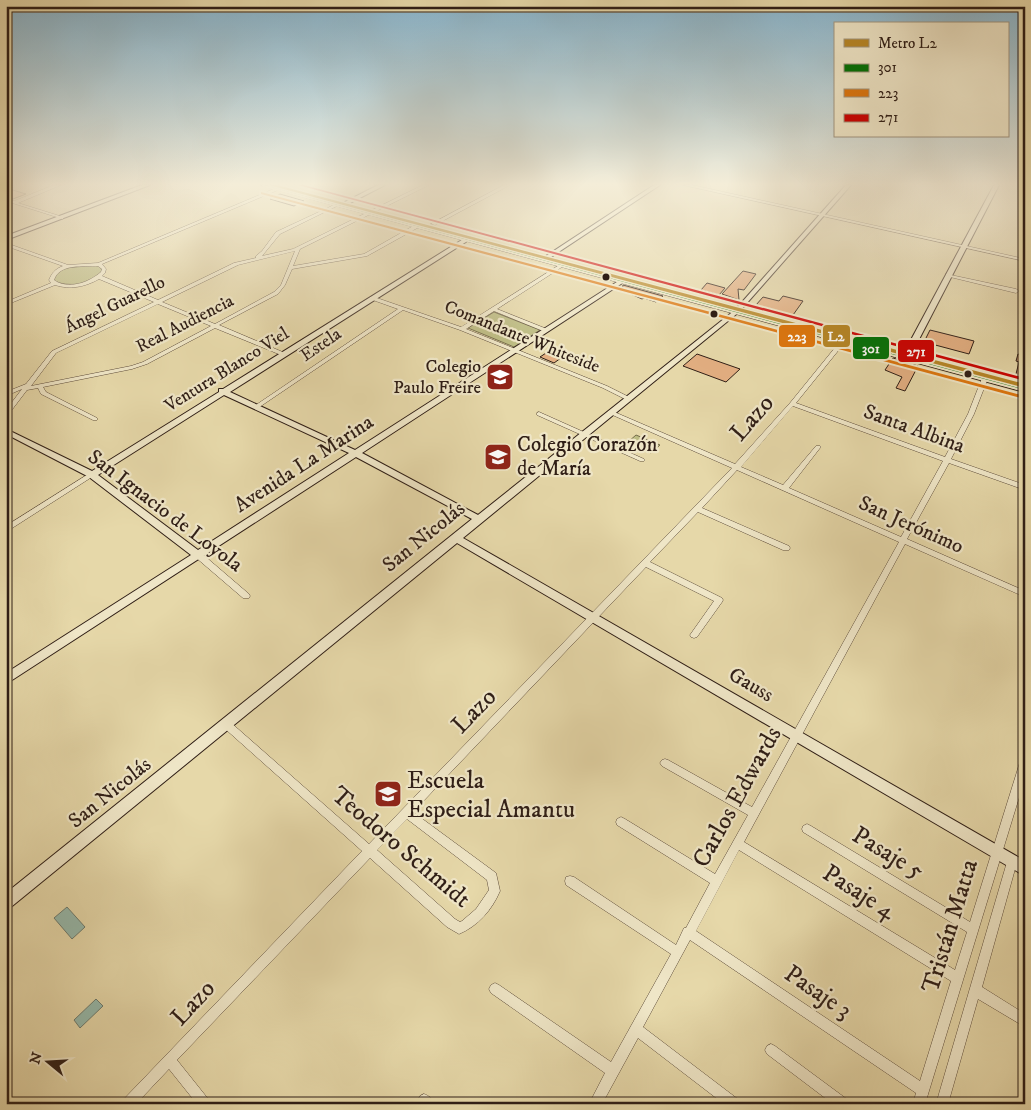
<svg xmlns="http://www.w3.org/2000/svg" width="1031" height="1110" viewBox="0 0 1031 1110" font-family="'IM FELL DW Pica',serif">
	<rect width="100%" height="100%" fill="#e6d8a9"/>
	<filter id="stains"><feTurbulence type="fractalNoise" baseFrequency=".004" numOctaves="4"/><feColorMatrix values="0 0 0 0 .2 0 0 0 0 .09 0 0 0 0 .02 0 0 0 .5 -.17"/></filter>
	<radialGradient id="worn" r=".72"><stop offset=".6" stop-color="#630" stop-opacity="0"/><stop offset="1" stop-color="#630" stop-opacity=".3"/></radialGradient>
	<!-- green -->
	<path fill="#bdbc83" stroke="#766d4c" d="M98,265L103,271C91,286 69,287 53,281V276L64,268Z
		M494,312L540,330L514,347L468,328Z
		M636,435L660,445L651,453L628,442Z"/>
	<!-- water -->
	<path fill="#96b9ab" stroke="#6d7b6f" d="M67,907L85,927L72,939L54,918Z
		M96,999L103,1006L80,1028L74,1020Z"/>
	<!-- building -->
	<path fill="#e3af82" stroke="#2f1e16" d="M6,188L26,194L13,199L6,197Z
		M280,194L304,201L294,206L270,199Z
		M743,271L756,274L744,290L738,289L739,300L722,294Z
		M707,283L725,288L719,295L701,290Z
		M623,285L663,296L656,302L644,298L642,299L622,290Z
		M783,296L803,301L793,315L756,305L763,297L779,301Z
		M930,330L974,341L969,354L924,342Z
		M552,349L565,355L554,363L540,357Z
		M1022,350H1025V377L1016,374L1019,362L1016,361L1018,354L1021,355Z
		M697,354L740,369L726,382L683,366Z
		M893,358L918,366L905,391L896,388L902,377L885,370Z"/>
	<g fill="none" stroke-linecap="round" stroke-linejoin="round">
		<defs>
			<path id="street" d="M54,185H61L18,203L63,217V219L6,201V199L14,201Z
				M423,185H429L300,249L293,266L364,254L415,225H419V227L367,256L292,269L285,285L278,294L219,325L285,353V355H281L215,328L147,364L132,369L43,387L46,392L97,418V420H93L41,394L38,388L27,390L8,415L6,416V410L22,389L6,396V392L26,384L52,351L154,302L99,279C85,287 70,290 55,285L6,305V302L51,283L49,280C52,273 55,269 63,266L6,246V243L68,265L98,263L276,188H278V190L102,264L106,269L105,273L102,276L158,300L234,263L256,258V256L262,251L276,232L336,204L339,205L280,234L262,256L293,249ZM295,251L281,285L274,292L215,324L162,302L238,265ZM98,266L102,269L101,272C88,283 68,290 54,280C60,263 83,267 98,266ZM158,304L211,326L143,362L131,366L31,386L56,353Z
				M504,185H510L435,225L431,224Z
				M683,185H692L1025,259V261Z
				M561,264L565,265L497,309L547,329V331H543L494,311L466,329L607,386L629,397V399H625L603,388L460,330L403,310L258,408H254L253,407L398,309L370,299V297H374L461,327Z
				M946,274L1016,289L1019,291L1016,293L946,276Z
				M844,338L847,340L846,341L796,403L945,457L968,414L982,378L985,376L987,377L988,378L974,414L951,459L1025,485V490L949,463L907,539L1025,591V597L905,544L744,842L955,970L967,932L803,832L802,829L803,826L807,824L811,826L970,922L1020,762L1022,759L1025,758V778L925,1104H913L916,1093L690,940L643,1027L739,1100L741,1104H724L638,1038L602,1104H589L605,1073L491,993L489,989L491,985L495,983L499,985L611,1062L671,954L566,885L565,881L566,877L570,876L574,877L676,945L684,928H686L710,883L617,825L616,822L617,819L621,817L625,819L715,874L748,815L662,766L660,763L662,760L665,759L668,760L752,807L899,542L737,470L702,508L789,546L790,548L789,550H783L698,512L650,562L722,598L723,600L722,602L697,637L694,638L691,637L690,635L714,601L646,567L413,812L496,873L500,891C492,910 478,926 459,934L447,927L370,858L177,1060L209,1100L211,1104H197L169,1069L136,1104H121L123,1100L362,851L223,727L221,724L223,721L226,720L229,721L369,844L732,468L608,413V411H612L735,464L790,403L842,339ZM793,406L943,461L901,537L789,488L820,448L821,447L820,446H816L783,485L741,467ZM407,819L487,880L489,890L476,909L462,921L460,922L455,919L377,850ZM739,850L951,981L920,1081L696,931Z
				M539,412L644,459L645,460L644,461H640L537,415V413Z
				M90,473H92L95,475L6,532V526Z
				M197,551L200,552L249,594L250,596L249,598H243L194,556L193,554L194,552Z
				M1012,857L1016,858L1017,862L982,987L1025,1014V1027L978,999L948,1104H936L1007,862L1008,858Z
				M771,1044L775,1046L848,1100L850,1104H833L767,1054L765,1050L767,1046Z
				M424,1094C429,1096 432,1098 434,1104H419L418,1100L420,1096Z"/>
			<path id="secondary" d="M142,185H150L6,240V236Z
				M378,185H385L350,203L345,202Z
				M654,185H660L545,261L540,260Z
				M846,185H851L739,312L463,538L1025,861V876L457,543L11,907L6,909V893L472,519L356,457L6,684V673L191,555L89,477L6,434V429L92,471L219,392V389H223L465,238H469V240L230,392L355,450L620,280H624V282L362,453L478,515L735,310ZM224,395L349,453L198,550L98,475Z
				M994,185H999L913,351L912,353H906L905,351Z"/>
			<path id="primary" d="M261,185H272L1025,386V392Z"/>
		</defs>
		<!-- street casing -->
		<use href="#street" stroke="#5d4c3b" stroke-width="1"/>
		<!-- secondary casing -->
		<use href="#secondary" stroke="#2f1e16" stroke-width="2"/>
		<!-- primary casing -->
		<use href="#primary" stroke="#2f1e16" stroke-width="2"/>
		<!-- street -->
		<use href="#street" fill="#efe6c7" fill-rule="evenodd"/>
		<!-- secondary -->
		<use href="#secondary" fill="#efe6c7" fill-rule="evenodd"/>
		<!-- primary -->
		<use href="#primary" fill="#e3bc74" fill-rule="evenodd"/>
		<defs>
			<path id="bus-1" d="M264,185H270L1025,387V390Z"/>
			<path id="bus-2" d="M261,192L1025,396V398H1021L261,194Z"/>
			<path id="bus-3" d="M298,185H304L1025,378V381Z"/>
		</defs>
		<!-- bus-1 casing -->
		<use href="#bus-1" stroke="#efe6c7" stroke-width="4"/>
		<!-- bus-2 casing -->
		<use href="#bus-2" stroke="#efe6c7" stroke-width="4"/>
		<!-- bus-3 casing -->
		<use href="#bus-3" stroke="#efe6c7" stroke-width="4"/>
		<!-- bus-1 -->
		<use href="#bus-1" fill="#007106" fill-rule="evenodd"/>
		<!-- bus-2 -->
		<use href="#bus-2" fill="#dd760e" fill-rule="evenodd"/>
		<!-- bus-3 -->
		<use href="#bus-3" fill="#c00" fill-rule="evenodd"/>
		<defs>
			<path id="metro-1" d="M269,185H277L1025,384V388Z"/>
		</defs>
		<!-- metro-1 casing -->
		<use href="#metro-1" stroke="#efe6c7" stroke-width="3"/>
		<!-- metro-1 -->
		<use href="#metro-1" fill="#b68626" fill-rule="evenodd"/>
	</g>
	<!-- sky -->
	<linearGradient id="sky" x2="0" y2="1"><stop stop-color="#87b6d0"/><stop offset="0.54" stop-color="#f4edd8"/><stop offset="1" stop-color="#f4edd8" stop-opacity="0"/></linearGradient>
	<rect width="1031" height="341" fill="url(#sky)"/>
	<!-- icons -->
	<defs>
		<symbol id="school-square" viewBox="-11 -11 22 22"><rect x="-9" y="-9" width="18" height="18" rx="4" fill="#8f2418" stroke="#efe6c7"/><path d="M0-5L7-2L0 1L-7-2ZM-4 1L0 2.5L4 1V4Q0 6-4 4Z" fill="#fff"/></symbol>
	</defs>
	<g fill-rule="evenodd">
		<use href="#school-square" x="484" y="361" width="32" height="32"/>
		<use href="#school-square" x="482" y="441" width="32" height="32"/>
		<use href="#school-square" x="372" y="778" width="32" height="32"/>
	</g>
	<!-- markers -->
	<g fill="#2f1e16" stroke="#efe6c7" stroke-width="2">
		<circle cx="606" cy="277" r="4.5"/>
		<circle cx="714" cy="314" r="4.5"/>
		<circle cx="968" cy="374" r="4.5"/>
	</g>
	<g text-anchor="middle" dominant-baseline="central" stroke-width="4.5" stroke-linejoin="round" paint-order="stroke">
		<!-- far-street labels -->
		<g font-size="18" fill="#2f1e16" stroke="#efe6c7">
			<text transform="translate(115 305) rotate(-26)">Ángel Guarello</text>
			<text transform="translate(185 324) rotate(-27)">Real Audiencia</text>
			<text transform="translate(522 337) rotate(22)">Comandante Whiteside</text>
			<text transform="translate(321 345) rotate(-34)">Estela</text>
			<text transform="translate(227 370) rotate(-32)">Ventura Blanco Viel</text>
		</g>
		<!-- far-poi labels -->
		<g font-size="18" fill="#2f1e16" stroke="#efe6c7" text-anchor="end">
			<text x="481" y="367">Colegio<tspan x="481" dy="21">Paulo Freire</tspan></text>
		</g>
		<!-- street labels -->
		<g font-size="21" fill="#2f1e16" stroke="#efe6c7">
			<text transform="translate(914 429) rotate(20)">Santa Albina</text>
			<text transform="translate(304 464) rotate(-33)">Avenida La Marina</text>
			<text transform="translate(165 511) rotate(37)">San Ignacio de Loyola</text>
			<text transform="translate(911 525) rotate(24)">San Jerónimo</text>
			<text transform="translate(424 537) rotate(-39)">San Nicolás</text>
			<text transform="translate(751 685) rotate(30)">Gauss</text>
			<text transform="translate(110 793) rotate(-39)">San Nicolás</text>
		</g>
		<!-- poi labels -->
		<g font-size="21" fill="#2f1e16" stroke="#efe6c7" text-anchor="start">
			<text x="517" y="445">Colegio Corazón<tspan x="517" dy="24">de María</tspan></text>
		</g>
		<!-- near-street labels -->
		<g font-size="25" fill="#2f1e16" stroke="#efe6c7">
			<text transform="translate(752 418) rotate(-49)">Lazo</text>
			<text transform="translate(474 711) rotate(-46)">Lazo</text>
			<text transform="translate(737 797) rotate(-61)">Carlos Edwards</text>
			<text transform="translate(401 847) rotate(40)">Teodoro Schmidt</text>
			<text transform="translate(888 853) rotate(31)">Pasaje 5</text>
			<text transform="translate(859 892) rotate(32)">Pasaje 4</text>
			<text transform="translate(950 926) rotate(-73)">Tristán Matta</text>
			<text transform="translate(818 992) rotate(34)">Pasaje 3</text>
			<text transform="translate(193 1003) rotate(-47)">Lazo</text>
		</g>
		<!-- near-poi labels -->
		<g font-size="25" fill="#2f1e16" stroke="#efe6c7" text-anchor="start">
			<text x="407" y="780">Escuela<tspan x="407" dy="29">Especial Amantu</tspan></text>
		</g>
	</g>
	<g stroke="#efe6c7" stroke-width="2">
		<rect x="822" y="324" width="29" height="24" rx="5" fill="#b68626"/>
		<rect x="778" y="324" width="38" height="24" rx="5" fill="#dd760e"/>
		<rect x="852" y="336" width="38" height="24" rx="5" fill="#007106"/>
		<rect x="897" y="339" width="38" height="24" rx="5" fill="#c00"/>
	</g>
	<g font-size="14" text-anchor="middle" font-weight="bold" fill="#fff">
		<text x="836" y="341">L2</text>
		<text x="797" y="341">223</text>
		<text x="871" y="353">301</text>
		<text x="916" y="356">271</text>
	</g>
	<!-- margin -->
	<rect width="1031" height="1110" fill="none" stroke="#e6d8a9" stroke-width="25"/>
	<rect x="8" y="8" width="1016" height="1095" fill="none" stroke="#2f1e16" stroke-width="2.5"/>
	<rect x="12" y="12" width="1006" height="1085" fill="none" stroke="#2f1e16"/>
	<!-- legend -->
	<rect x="834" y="22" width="175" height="115" fill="#efe6c7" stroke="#a29680"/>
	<rect x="844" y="39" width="25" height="8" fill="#b68626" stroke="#a29680"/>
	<text x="878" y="48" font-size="15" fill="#2f1e16">Metro L2</text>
	<rect x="844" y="64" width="25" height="8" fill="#007106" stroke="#a29680"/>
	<text x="878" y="72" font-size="15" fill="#2f1e16">301</text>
	<rect x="844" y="89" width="25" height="8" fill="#dd760e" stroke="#a29680"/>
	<text x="878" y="98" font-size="15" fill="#2f1e16">223</text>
	<rect x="844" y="114" width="25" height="8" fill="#cc0000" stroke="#a29680"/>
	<text x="878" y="122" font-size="15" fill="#2f1e16">271</text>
	<!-- north arrow -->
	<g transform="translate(48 1062) rotate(288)" stroke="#efe6c7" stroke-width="4" paint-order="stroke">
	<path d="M0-4L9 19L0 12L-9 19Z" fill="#2f1e16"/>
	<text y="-8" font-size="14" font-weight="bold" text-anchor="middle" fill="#2f1e16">N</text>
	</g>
	<rect width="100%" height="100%" filter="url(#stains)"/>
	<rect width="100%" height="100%" fill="url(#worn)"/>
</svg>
